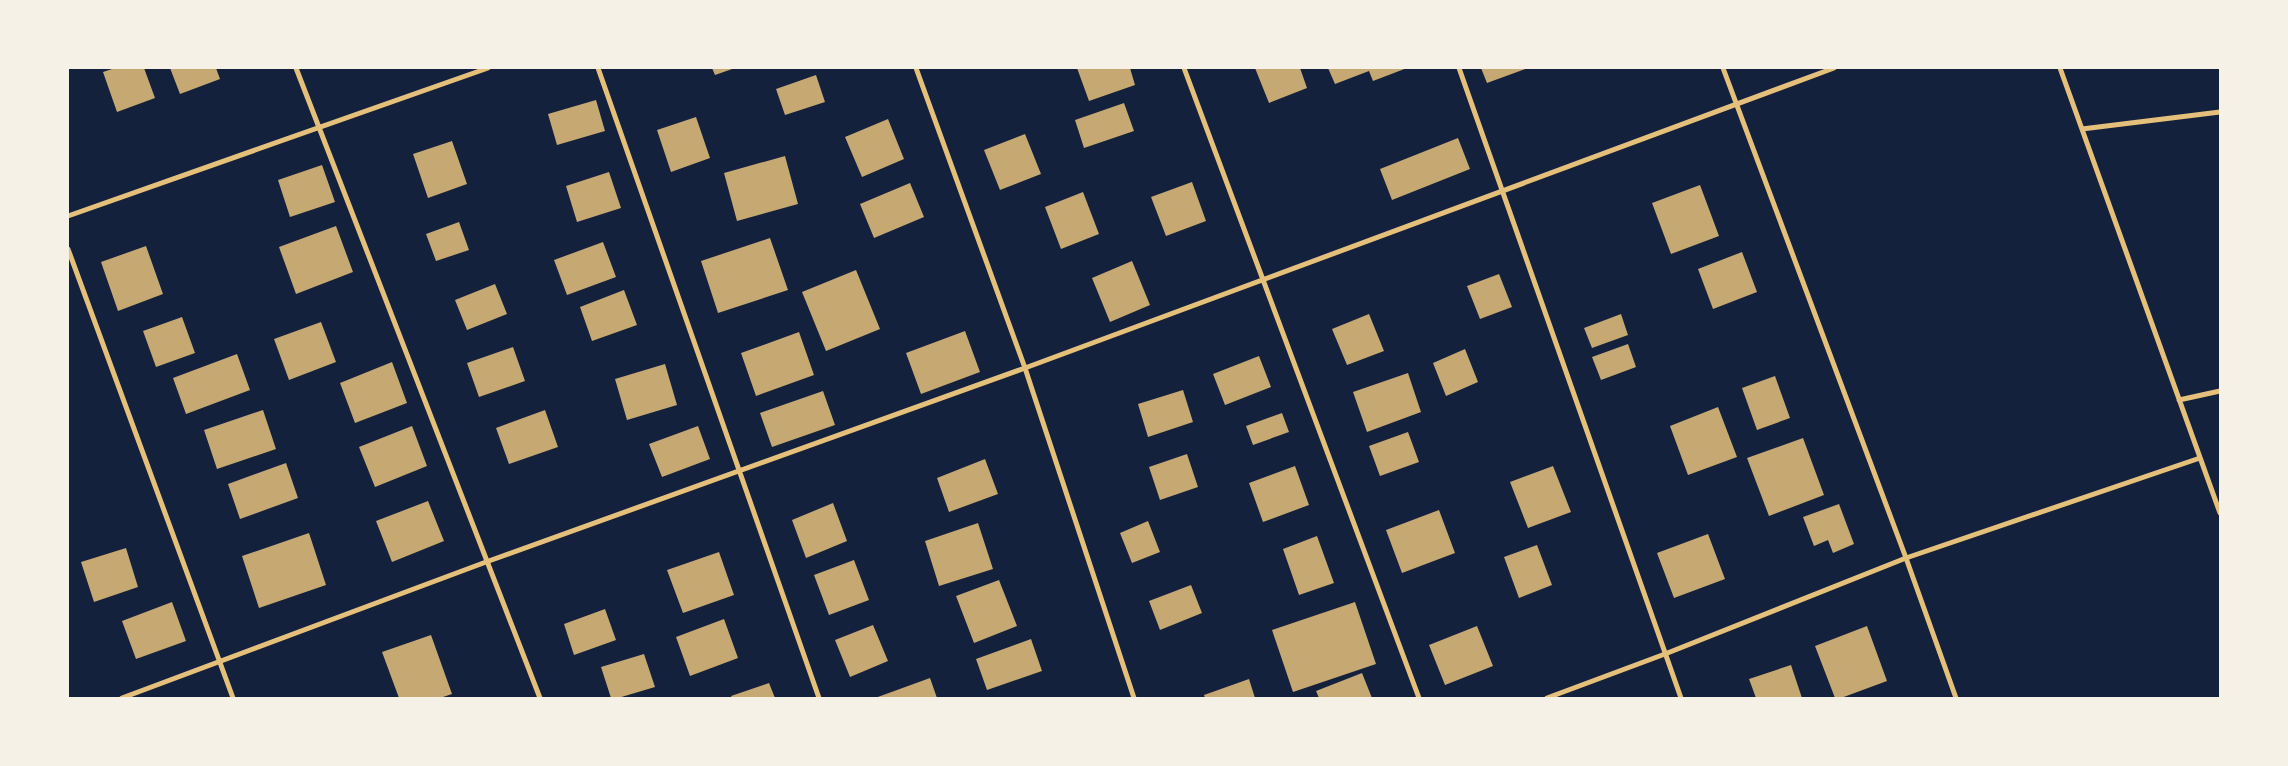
<svg xmlns="http://www.w3.org/2000/svg" width="2288" height="766" viewBox="0 0 2288 766" font-family="'PT Sans',sans-serif">
	<rect width="100%" height="100%" fill="#14213d"/>
	<!-- building -->
	<path fill="#c6a872" d="M115,68H144L155,98L117,112L103,72Z
		M170,68H216L220,79L180,94Z
		M712,68H735L715,75Z
		M1077,68H1130L1135,85L1089,101Z
		M1255,68H1300L1307,88L1269,103Z
		M1328,68H1407L1373,81L1369,71L1335,84Z
		M1481,68H1528L1487,83Z
		M816,75L825,102L785,115L776,89Z
		M596,100L605,131L557,145L548,114Z
		M1124,103L1134,131L1084,148L1075,120Z
		M696,117L710,158L671,172L657,130Z
		M888,119L904,159L862,177L845,137Z
		M1025,134L1041,174L1000,190L984,150Z
		M1458,138L1470,169L1392,200L1380,169Z
		M452,141L467,184L428,198L413,154Z
		M785,156L798,204L737,221L724,173Z
		M322,165L335,202L290,217L278,180Z
		M609,172L621,208L577,222L566,186Z
		M1192,182L1206,221L1166,236L1151,197Z
		M910,183L924,217L874,238L860,204Z
		M1700,185L1719,236L1671,254L1652,203Z
		M1083,192L1099,234L1061,249L1045,207Z
		M459,222L469,250L436,261L426,234Z
		M336,226L353,272L296,294L279,247Z
		M770,238L788,290L718,313L701,261Z
		M603,242L616,277L567,295L554,260Z
		M146,246L163,294L118,311L101,262Z
		M1742,252L1757,292L1713,309L1698,269Z
		M1132,261L1150,305L1110,322L1092,278Z
		M856,270L880,329L826,351L802,292Z
		M1499,274L1512,307L1480,319L1467,286Z
		M495,284L507,314L467,330L455,300Z
		M624,290L637,325L592,341L580,307Z
		M1369,314L1384,351L1347,365L1332,329Z
		M1621,314L1628,335L1592,348L1584,328Z
		M182,317L195,353L156,367L143,331Z
		M321,322L336,362L289,380L274,339Z
		M965,331L980,372L921,394L906,353Z
		M799,332L814,375L756,396L741,353Z
		M1628,344L1636,367L1601,380L1592,357Z
		M513,347L525,381L479,397L467,363Z
		M1465,349L1478,382L1446,396L1433,363Z
		M237,354L250,390L186,414L173,378Z
		M1259,356L1271,387L1225,405L1213,374Z
		M392,362L407,403L355,423L340,383Z
		M665,364L677,405L627,420L615,379Z
		M1408,373L1421,412L1367,432L1353,392Z
		M1775,376L1790,418L1757,430L1742,388Z
		M1183,390L1193,422L1148,437L1138,404Z
		M823,391L835,425L772,447L760,413Z
		M1718,407L1737,457L1688,475L1670,426Z
		M263,410L276,449L217,469L204,430Z
		M545,410L558,447L509,464L496,428Z
		M1282,413L1289,432L1253,445L1246,426Z
		M412,426L427,466L375,487L359,447Z
		M698,426L710,459L662,477L649,444Z
		M1408,432L1419,462L1380,476L1369,446Z
		M1803,438L1824,495L1769,516L1747,458Z
		M1187,454L1198,487L1160,500L1149,467Z
		M985,459L998,494L949,512L937,478Z
		M286,463L298,498L240,519L228,484Z
		M1295,466L1309,505L1263,522L1249,483Z
		M1553,466L1571,512L1528,528L1510,482Z
		M428,501L444,541L392,562L376,521Z
		M833,503L847,541L806,558L792,520Z
		M1839,504L1854,544L1833,553L1828,540L1814,546L1803,517Z
		M1439,510L1455,553L1402,573L1386,530Z
		M1148,521L1160,552L1132,563L1120,533Z
		M978,523L993,569L939,586L925,541Z
		M309,533L326,585L259,608L242,556Z
		M1708,534L1725,579L1674,598L1657,553Z
		M1317,536L1334,583L1299,595L1283,549Z
		M1537,545L1552,585L1519,598L1504,557Z
		M126,548L138,587L94,602L81,562Z
		M719,552L734,595L683,613L667,570Z
		M854,560L869,600L829,615L814,575Z
		M999,580L1017,626L974,643L956,596Z
		M1191,585L1202,613L1160,630L1149,601Z
		M172,602L186,641L136,659L122,621Z
		M1355,602L1376,664L1293,692L1272,630Z
		M605,609L616,640L574,655L564,624Z
		M724,619L738,658L690,676L676,637Z
		M873,625L888,661L850,677L835,640Z
		M1477,626L1493,666L1445,685L1429,645Z
		M1867,626L1887,681L1841,698H1835L1815,646Z
		M431,635L452,694L440,698H399L382,652Z
		M1031,639L1042,671L987,690L976,659Z
		M644,654L655,687L618,698H611L601,667Z
		M1791,665L1802,698H1756L1749,679Z
		M1362,673L1372,698H1319L1316,691Z
		M930,678L937,698H875Z
		M1249,679L1255,698H1205L1204,695Z
		M769,683L775,698H732L731,696Z"/>
	<g fill="none" stroke-linecap="round" stroke-linejoin="round">
		<!-- minor -->
		<path stroke="#e5c07b" stroke-width="5" d="M296,68L540,698
			M598,68L819,698
			M916,68L1025,368L1134,698
			M1184,68L1419,698
			M1459,68L1681,698
			M1723,68L1906,558L1956,698
			M2060,68L2220,513
			M2082,129L2220,112
			M68,216L488,68
			M68,249L233,698
			M2179,400L2220,391
			M122,698L486,562L1025,368L1834,68
			M1547,698L1665,654L1906,558L2200,458"/>
	</g>
	<!-- border -->
	<rect width="2288" height="766" fill="none" stroke="#f6f1e7" stroke-width="138"/>
</svg>
